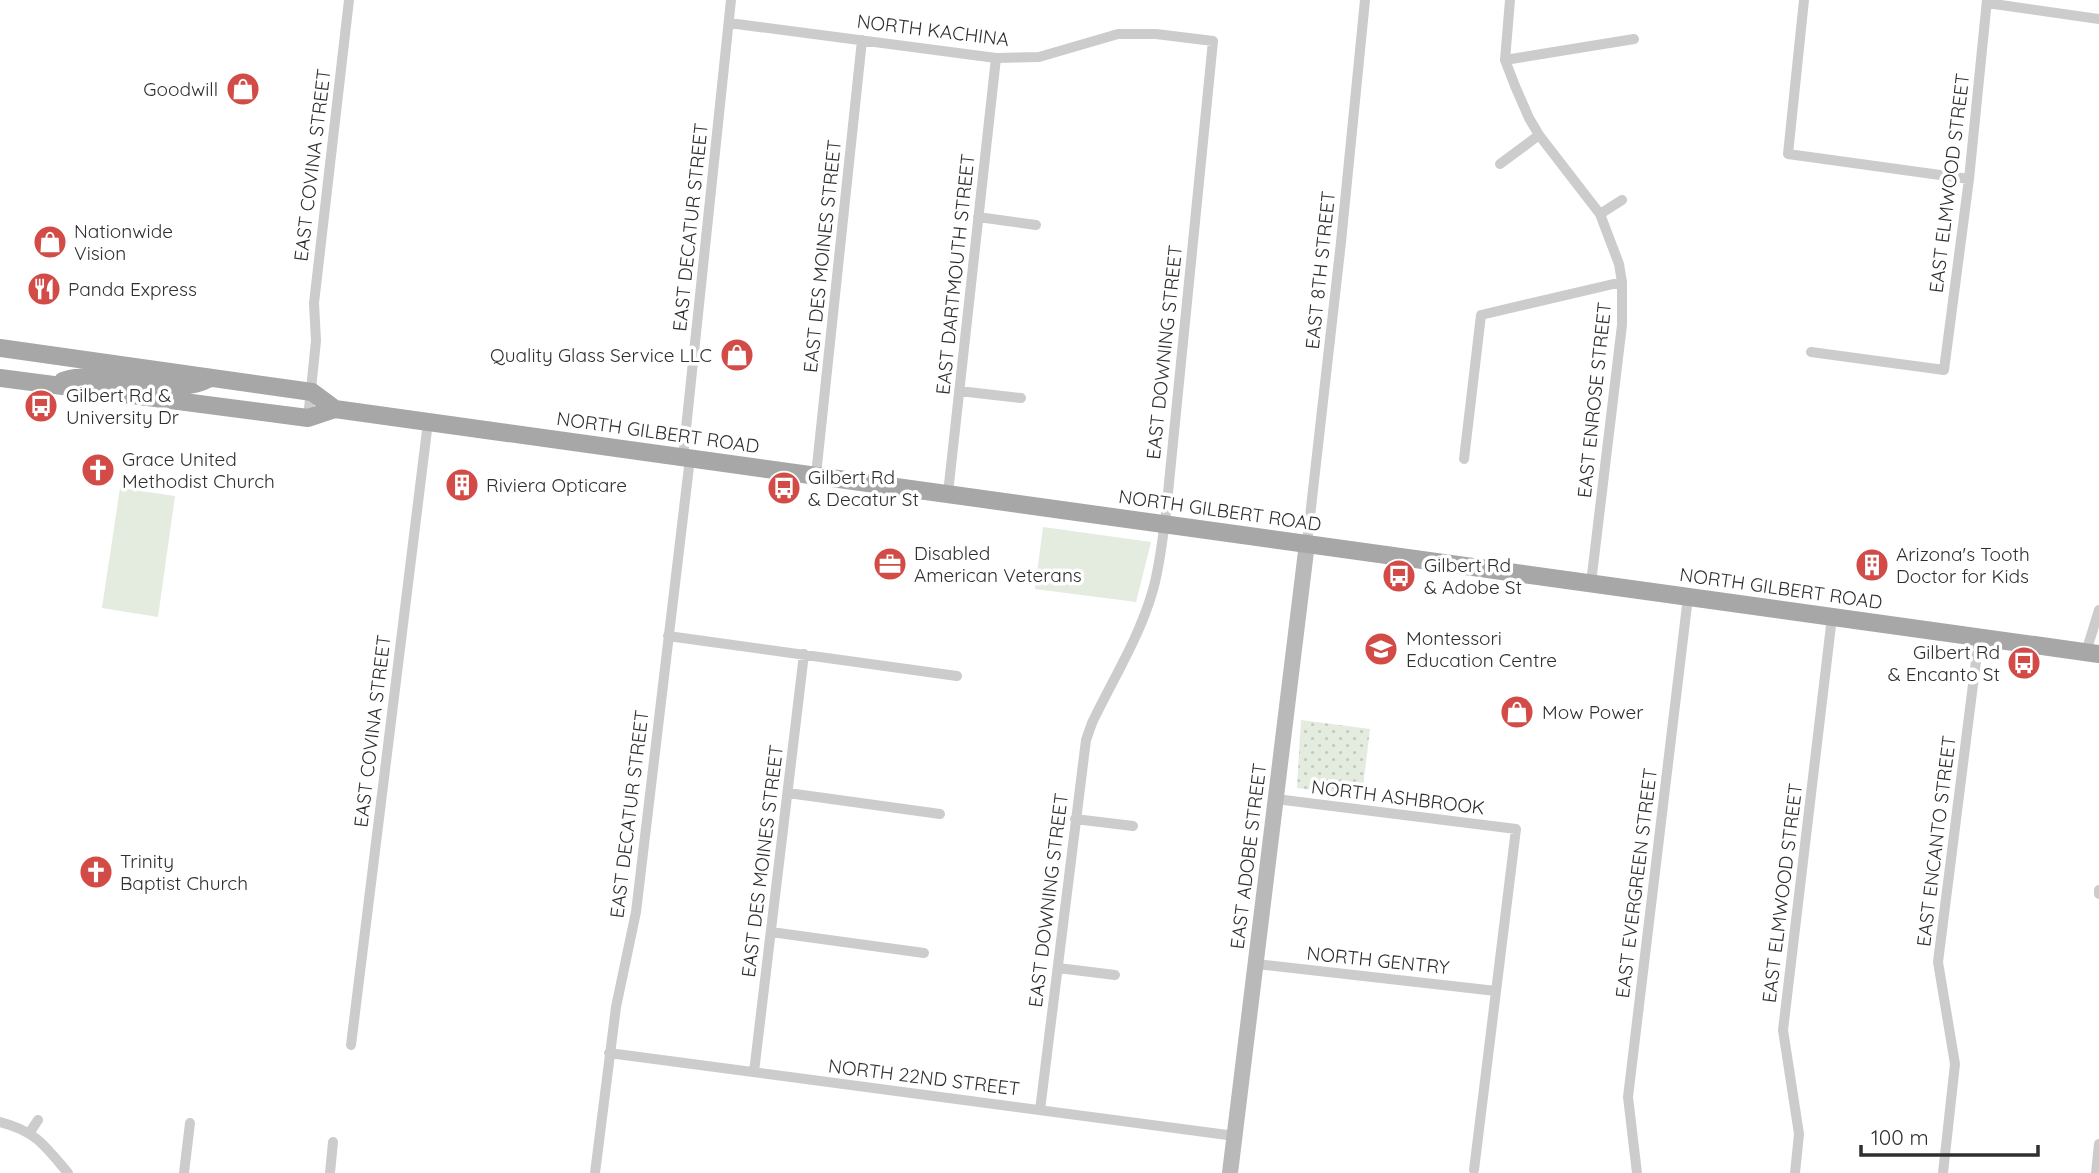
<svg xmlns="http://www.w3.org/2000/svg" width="2099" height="1173" viewBox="0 0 2099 1173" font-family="Quicksand,sans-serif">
	<defs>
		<pattern id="grass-dots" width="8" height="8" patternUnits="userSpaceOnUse" patternTransform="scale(1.75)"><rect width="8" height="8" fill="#e4ebdf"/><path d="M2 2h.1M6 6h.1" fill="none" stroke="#c4cac0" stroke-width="1.8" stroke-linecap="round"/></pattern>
	</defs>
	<rect width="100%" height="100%" fill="#fff"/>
	<!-- grass -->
	<path fill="url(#grass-dots)" d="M1301,720L1370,729L1362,796L1297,788Z"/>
	<!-- green -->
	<path fill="#e4ebdf" d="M120,488L175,496L158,617L102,608Z
		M1043,527L1151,542L1136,602L1035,589Z"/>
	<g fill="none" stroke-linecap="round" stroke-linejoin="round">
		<!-- street -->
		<path stroke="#ccc" stroke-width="10" d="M1510,0L1505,60L1515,86L1529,118L1539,135L1600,214L1619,264L1622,282V325L1591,583
			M1804,0L1788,154L1969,179
			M1987,3L2099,19
			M729,23L996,58L1039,57L1118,34H1156L1213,41L1165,523C1161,547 1159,571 1152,593C1139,638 1112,681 1092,723L1086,740L1040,1110
			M1505,60L1634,39
			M1500,164L1539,135
			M1600,214L1622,200
			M978,217L1036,225
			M1811,352L1944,370L1969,179L1987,0
			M959,391L1021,398
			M308,418L316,341L314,303L349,0
			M683,457L731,0
			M1464,459L1481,315L1622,282
			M816,475L862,40
			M948,493L996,58
			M1307,543L1341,242L1365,0
			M668,636L957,676
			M2086,652L2099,610
			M788,793L940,814
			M1276,799L1516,829L1474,1170
			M1075,819L1133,826
			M2099,890V894
			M771,932L924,953
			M1256,964L1496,991
			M1058,968L1115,975
			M351,1045L428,422
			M609,1053L1235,1136
			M754,1072L804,654
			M0,1122C36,1131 45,1146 68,1173
			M30,1132L38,1120
			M184,1173L190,1123
			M330,1173L333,1142
			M595,1173L616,1007L636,912L690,458
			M1637,1173L1628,1097L1688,597
			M1795,1173L1799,1134L1783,1030L1832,617
			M1943,1173L1955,1064L1938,962L1979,637
			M2096,1173L2099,1144"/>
		<!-- secondary -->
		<path stroke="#b9b9b9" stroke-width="16" d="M1230,1173L1307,543"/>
		<!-- primary -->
		<path stroke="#a7a7a7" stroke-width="18" d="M0,348L312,392L335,409
			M0,378L308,418L335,409L2099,654
			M63,381C84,373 102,383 122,379C128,377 131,372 134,367
			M131,395L134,387L140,384C165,380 183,392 208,379"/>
	</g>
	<!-- icons -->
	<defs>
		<symbol id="shop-disc" viewBox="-11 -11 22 22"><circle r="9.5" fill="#d24b46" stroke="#fff"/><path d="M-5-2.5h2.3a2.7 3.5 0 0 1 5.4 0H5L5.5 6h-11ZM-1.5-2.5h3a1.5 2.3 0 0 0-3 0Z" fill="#fff"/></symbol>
		<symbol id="restaurant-disc" viewBox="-11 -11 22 22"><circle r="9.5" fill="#d24b46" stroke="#fff"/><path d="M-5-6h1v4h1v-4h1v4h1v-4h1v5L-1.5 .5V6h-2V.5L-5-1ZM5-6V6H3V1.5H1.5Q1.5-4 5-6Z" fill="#fff"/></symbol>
		<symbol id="bus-disc" viewBox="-11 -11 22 22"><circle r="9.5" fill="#d24b46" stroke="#fff"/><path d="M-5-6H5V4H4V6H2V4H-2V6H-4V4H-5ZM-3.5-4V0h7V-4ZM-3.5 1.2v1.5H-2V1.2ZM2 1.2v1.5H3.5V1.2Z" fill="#fff"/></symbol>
		<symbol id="church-disc" viewBox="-11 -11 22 22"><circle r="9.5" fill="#d24b46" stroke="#fff"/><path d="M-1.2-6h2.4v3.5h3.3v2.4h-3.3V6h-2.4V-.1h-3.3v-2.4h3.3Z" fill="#fff"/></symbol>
		<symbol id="building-disc" viewBox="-11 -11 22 22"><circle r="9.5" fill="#d24b46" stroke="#fff"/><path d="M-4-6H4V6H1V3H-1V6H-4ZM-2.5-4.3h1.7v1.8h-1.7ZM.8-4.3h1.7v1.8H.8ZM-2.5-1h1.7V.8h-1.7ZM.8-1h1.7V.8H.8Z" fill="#fff"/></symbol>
		<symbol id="office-disc" viewBox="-11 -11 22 22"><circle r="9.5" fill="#d24b46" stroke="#fff"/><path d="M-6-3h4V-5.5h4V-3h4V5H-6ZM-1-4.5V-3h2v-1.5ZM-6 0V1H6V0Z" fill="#fff"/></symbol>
		<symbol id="school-disc" viewBox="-11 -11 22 22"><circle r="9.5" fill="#d24b46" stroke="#fff"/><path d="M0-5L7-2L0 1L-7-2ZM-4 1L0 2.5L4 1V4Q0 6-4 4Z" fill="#fff"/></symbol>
	</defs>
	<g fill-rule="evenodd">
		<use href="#shop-disc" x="224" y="70" width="38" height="38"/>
		<use href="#shop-disc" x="31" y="223" width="38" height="38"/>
		<use href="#restaurant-disc" x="25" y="270" width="38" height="38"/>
		<use href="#shop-disc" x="718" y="336" width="38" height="38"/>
		<use href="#bus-disc" x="22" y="387" width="38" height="38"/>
		<use href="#church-disc" x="79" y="451" width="38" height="38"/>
		<use href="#building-disc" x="443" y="466" width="38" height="38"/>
		<use href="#bus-disc" x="765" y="469" width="38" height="38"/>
		<use href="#office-disc" x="871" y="545" width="38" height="38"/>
		<use href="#building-disc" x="1853" y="546" width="38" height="38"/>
		<use href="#bus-disc" x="1380" y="557" width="38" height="38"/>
		<use href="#school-disc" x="1362" y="630" width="38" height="38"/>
		<use href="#bus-disc" x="2005" y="644" width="38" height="38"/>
		<use href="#shop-disc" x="1498" y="693" width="38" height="38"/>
		<use href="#church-disc" x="77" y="853" width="38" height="38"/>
	</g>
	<g text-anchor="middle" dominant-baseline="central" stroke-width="7" stroke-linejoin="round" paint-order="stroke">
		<!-- street labels -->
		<g font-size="19" fill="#2f2f2f" stroke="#fff">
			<text transform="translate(933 30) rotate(7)">NORTH KACHINA</text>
			<text transform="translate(312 165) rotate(-83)">EAST COVINA STREET</text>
			<text transform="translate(1949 183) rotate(-83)">EAST ELMWOOD STREET</text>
			<text transform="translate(690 227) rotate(-84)">EAST DECATUR STREET</text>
			<text transform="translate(822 256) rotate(-84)">EAST DES MOINES STREET</text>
			<text transform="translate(1320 270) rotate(-84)">EAST 8TH STREET</text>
			<text transform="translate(955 274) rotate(-84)">EAST DARTMOUTH STREET</text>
			<text transform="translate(1164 352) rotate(-84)">EAST DOWNING STREET</text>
			<text transform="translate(1594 400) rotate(-84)">EAST ENROSE STREET</text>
			<text transform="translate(658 432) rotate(8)">NORTH GILBERT ROAD</text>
			<text transform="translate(1220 510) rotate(8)">NORTH GILBERT ROAD</text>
			<text transform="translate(1781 588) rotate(8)">NORTH GILBERT ROAD</text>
			<text transform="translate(372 731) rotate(-83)">EAST COVINA STREET</text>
			<text transform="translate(1398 797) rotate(7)">NORTH ASHBROOK</text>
			<text transform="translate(629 814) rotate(-83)">EAST DECATUR STREET</text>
			<text transform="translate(1936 841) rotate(-83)">EAST ENCANTO STREET</text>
			<text transform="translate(1248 856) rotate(-83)">EAST ADOBE STREET</text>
			<text transform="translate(762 861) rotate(-83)">EAST DES MOINES STREET</text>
			<text transform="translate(1636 883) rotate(-83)">EAST EVERGREEN STREET</text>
			<text transform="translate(1782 893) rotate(-83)">EAST ELMWOOD STREET</text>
			<text transform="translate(1048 900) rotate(-83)">EAST DOWNING STREET</text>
			<text transform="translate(1378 960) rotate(6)">NORTH GENTRY</text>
			<text transform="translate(924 1077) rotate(7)">NORTH 22ND STREET</text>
		</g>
		<!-- poi labels -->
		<g font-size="19" fill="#2f2f2f" stroke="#fff" text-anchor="start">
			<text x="218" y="89" text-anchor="end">Goodwill</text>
			<text x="74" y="231">Nationwide<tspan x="74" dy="22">Vision</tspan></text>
			<text x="68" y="289">Panda Express</text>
			<text x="712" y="355" text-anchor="end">Quality Glass Service LLC</text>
			<text x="66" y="395">Gilbert Rd &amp;<tspan x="66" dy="22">University Dr</tspan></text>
			<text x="122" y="459">Grace United<tspan x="122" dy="22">Methodist Church</tspan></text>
			<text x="808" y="477">Gilbert Rd<tspan x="808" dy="22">&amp; Decatur St</tspan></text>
			<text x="486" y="485">Riviera Opticare</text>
			<text x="914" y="553">Disabled<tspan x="914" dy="22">American Veterans</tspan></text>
			<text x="1896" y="554">Arizona's Tooth<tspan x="1896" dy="22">Doctor for Kids</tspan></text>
			<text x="1424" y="565">Gilbert Rd<tspan x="1424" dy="22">&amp; Adobe St</tspan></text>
			<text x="1406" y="638">Montessori<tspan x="1406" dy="22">Education Centre</tspan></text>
			<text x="2000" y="652" text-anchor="end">Gilbert Rd<tspan x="2000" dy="22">&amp; Encanto St</tspan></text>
			<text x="1542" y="712">Mow Power</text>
			<text x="120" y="861">Trinity<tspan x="120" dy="22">Baptist Church</tspan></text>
		</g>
	</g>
	<!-- scale -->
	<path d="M1861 1145v10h177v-10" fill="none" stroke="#2f2f2f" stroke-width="3.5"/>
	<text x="1871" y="1145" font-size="21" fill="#2f2f2f" stroke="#ffffff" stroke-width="5" paint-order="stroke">100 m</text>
</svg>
